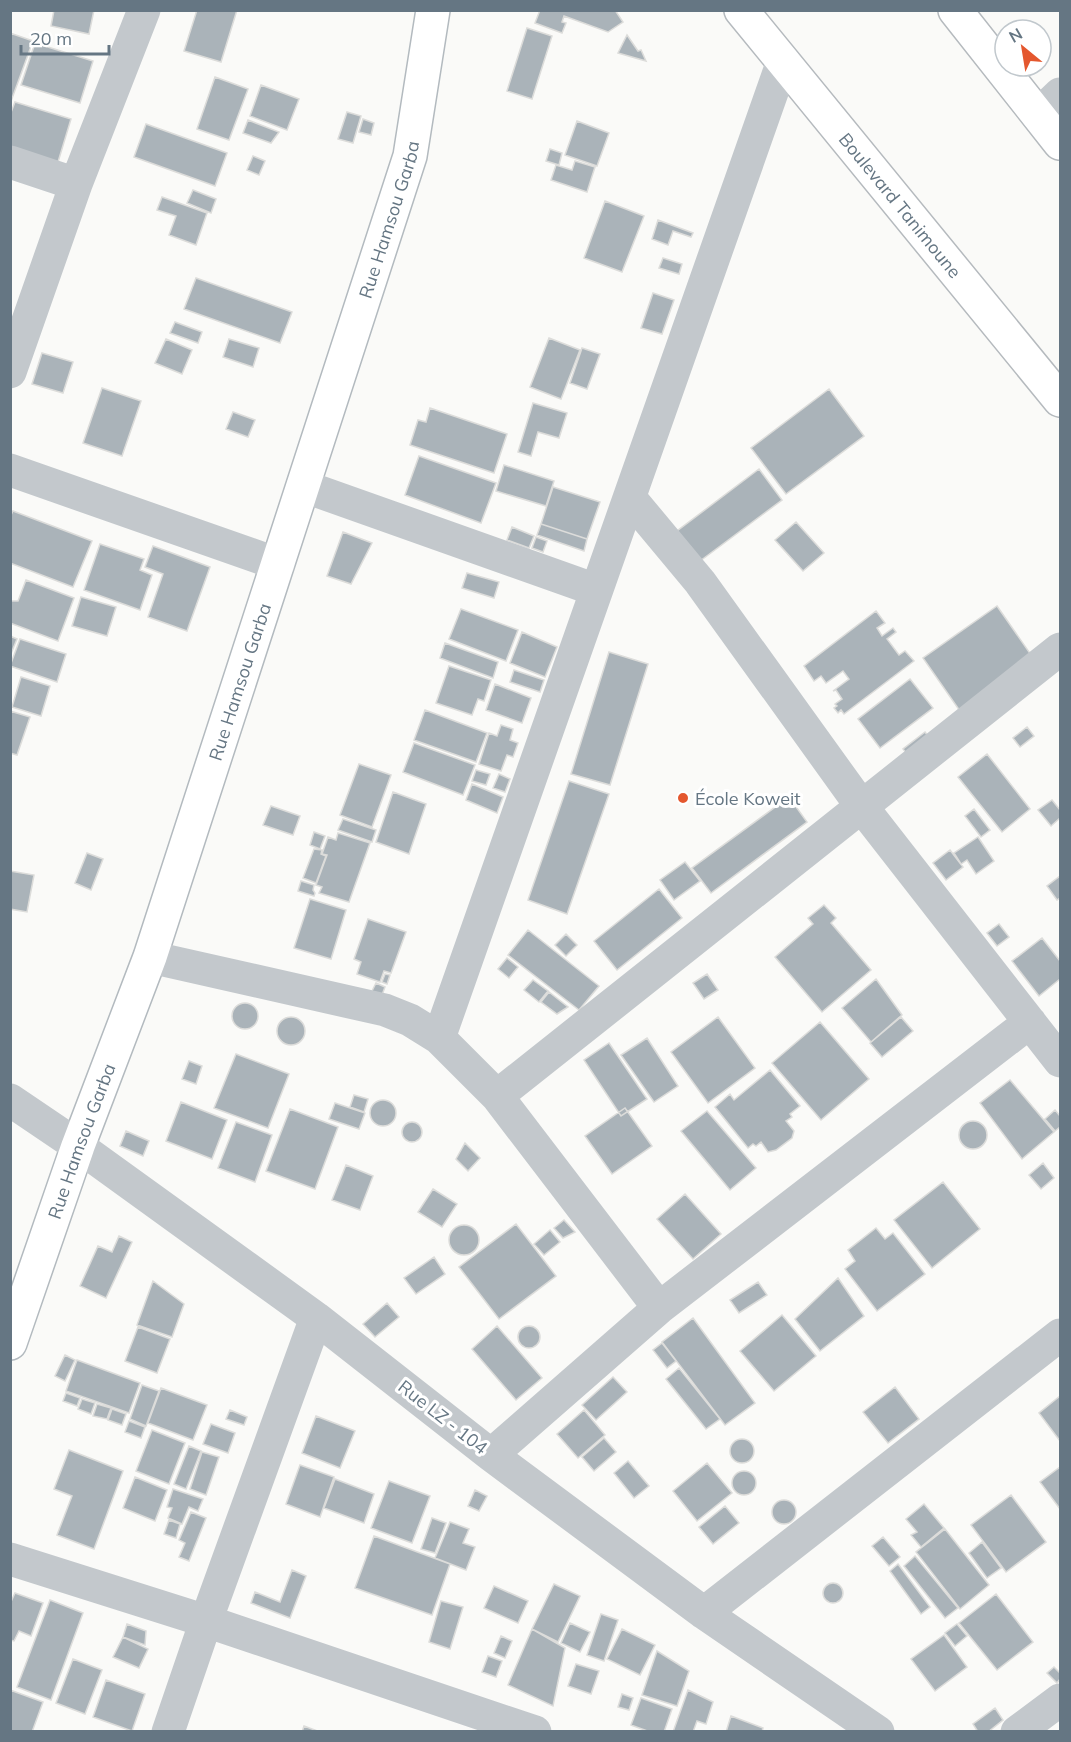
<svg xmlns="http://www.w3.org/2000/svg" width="1071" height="1742" viewBox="0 0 1071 1742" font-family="Mulish,sans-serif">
	<rect width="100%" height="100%" fill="#fafaf8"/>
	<!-- building -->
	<path fill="#aab3b9" stroke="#dcdcda" stroke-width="1.5" d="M54,10H94L89,34L51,26Z
		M197,10H237L221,62L184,51Z
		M540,10H615L623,22L608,32L564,16L562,22L566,23L562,33L535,23Z
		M527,28L552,36L532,99L507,91Z
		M10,33L33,41L10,104Z
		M627,35L638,51L641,50L646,61L618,53Z
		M35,43L93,61L80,103L21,85Z
		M215,77L248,89L229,140L197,129Z
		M261,85L299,99L287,130L250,116Z
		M15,102L71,119L58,162L10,147V115Z
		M347,112L361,116L353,143L338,139Z
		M363,119L374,123L371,135L359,132Z
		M248,120L279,132L271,143L243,133Z
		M577,121L609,133L597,166L565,155Z
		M146,124L227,153L215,186L134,157Z
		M550,149L562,153L559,165L546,161Z
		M253,156L265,161L259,175L247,170Z
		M575,161L595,167L587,192L551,180L556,165L572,170Z
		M193,190L216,199L211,213L187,203Z
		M162,197L207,213L196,245L169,235L176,216L157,210Z
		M605,201L644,216L622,272L584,258Z
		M658,220L693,233L691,237L673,231L668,245L652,239Z
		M663,258L682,264L679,274L659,268Z
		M196,278L292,312L280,343L184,309Z
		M653,293L674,300L662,334L641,328Z
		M175,322L202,332L198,343L170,333Z
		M549,338L580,350L561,399L530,387Z
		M166,339L192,350L182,374L155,363Z
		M229,339L259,348L253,367L223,357Z
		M582,348L600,354L587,389L570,383Z
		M42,353L73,362L63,393L32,384Z
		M102,388L141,401L122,456L83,443Z
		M829,389L864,436L786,494L751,448Z
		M533,403L567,413L559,438L538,432L531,456L518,452Z
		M430,408L507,434L494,473L410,445L418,420L426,422Z
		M233,412L255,420L248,437L226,429Z
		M419,456L496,483L481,523L405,495Z
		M504,465L554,481L546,506L496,491Z
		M759,469L782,500L696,564L673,534Z
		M553,487L600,502L587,539L541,524Z
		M13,511L92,541L73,587L10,563V517Z
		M796,522L824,553L803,571L775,540Z
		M541,524L587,539L584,551L537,535Z
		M512,527L534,536L529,548L507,540Z
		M343,532L372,543L351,584L327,576Z
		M536,537L547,541L543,552L532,548Z
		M100,544L144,559L140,570L152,575L140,610L84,590Z
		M153,546L210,567L187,631L148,617L163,574L145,567Z
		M467,573L499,582L494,598L462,588Z
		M26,580L74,598L58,641L10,623V601H18Z
		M81,597L116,607L107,636L72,626Z
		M997,606L1036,662L962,714L923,658Z
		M461,609L518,630L506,661L449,639Z
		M876,611L885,623L877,628L882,636L893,628L896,632L887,639L899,655L905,651L914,661L844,714L841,710L838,713L834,708L837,706L835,704L842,699L836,690L833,691L849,679L843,671L826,683L821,676L814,681L804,666Z
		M522,632L557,647L545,677L510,663Z
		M10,636L17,639L10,656Z
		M20,639L66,654L57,682L10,666Z
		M445,643L498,662L493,678L440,658Z
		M609,652L648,664L610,785L571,774Z
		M449,666L491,680L484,701L478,699L472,715L436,703Z
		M514,670L544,680L540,692L510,682Z
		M21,677L50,686L41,716L12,707Z
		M910,679L933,708L880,748L858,719Z
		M495,684L531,698L522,723L486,710Z
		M425,710L487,733L476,762L414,740Z
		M10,711L30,717L17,755L10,753Z
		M501,725L513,729L510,740L518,743L513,757L507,755L501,771L479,764L489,733L497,736Z
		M1027,727L1034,736L1020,747L1013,738Z
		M925,732L933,743L911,759L903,749Z
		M414,743L475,765L463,795L403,772Z
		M987,754L1030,809L1002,832L958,777Z
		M359,764L391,775L372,827L340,815Z
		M476,770L490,774L486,785L472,781Z
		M499,774L510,779L505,792L493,788Z
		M569,781L609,794L567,914L528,900Z
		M472,784L503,797L497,813L466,800Z
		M393,792L426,804L409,854L376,842Z
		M789,797L807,822L711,893L692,868Z
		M1052,800L1060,810V818L1051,826L1038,810Z
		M271,806L300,816L293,835L263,825Z
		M974,809L990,830L981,837L965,816Z
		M343,819L376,830L372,842L338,830Z
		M314,832L325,836L320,849L310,845Z
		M338,833L370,843L349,902L319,893L322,887L316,885L327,855L322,854L328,837L336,840Z
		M978,837L994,861L976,874L967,860L961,864L954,853Z
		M314,849L322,850L321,854L326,856L316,883L303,878Z
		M950,850L963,867L946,880L933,863Z
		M87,853L103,859L91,890L75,883Z
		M685,862L700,881L674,900L660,880Z
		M10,871L34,875L27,912L10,909Z
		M1060,876V898L1057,900L1047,886Z
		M301,881L314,885L313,890L315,893L314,896L298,891Z
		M659,889L682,918L617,970L594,941Z
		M310,899L346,910L331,959L294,948Z
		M824,905L836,918L831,923L871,970L822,1012L775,957L813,924L808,918Z
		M368,919L406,932L391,973L384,971L380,982L357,974L361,962L354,959Z
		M999,924L1009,937L997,946L987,933Z
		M528,930L599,986L579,1010L508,955Z
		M566,934L577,945L566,956L555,945Z
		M1042,938L1060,961V979L1039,996L1012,961Z
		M507,958L518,967L509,978L498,969Z
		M385,974L390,975L387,984L382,982Z
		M707,974L718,990L704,999L693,983Z
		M876,979L902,1015L871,1042L842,1008Z
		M533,980L548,991L539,1002L524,990Z
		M376,983L385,987L382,995L372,991Z
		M549,992L568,1007L557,1014L541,1002Z
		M232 1016a13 13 0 1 1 26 0a13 13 0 1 1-26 0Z
		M718,1017L755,1068L708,1103L671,1052Z
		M901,1017L913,1031L882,1057L870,1043Z
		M277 1031a14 14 0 1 1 28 0a14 14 0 1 1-28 0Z
		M820,1022L869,1079L821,1120L772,1063Z
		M647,1038L678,1086L654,1102L621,1055Z
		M609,1043L647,1099L621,1116L584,1060Z
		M236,1054L289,1074L268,1128L214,1108Z
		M189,1061L202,1066L196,1084L182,1079Z
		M770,1070L800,1106L790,1114L792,1117L786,1121L794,1131L792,1138L776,1150L768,1152L761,1142L756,1146L753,1144L748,1148L715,1107L730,1094L734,1100Z
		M1010,1080L1054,1132L1022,1159L980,1103Z
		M354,1095L368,1099L364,1112L350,1107Z
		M370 1113a13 13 0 1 1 26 0a13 13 0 1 1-26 0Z
		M181,1102L227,1120L212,1159L166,1141Z
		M335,1103L365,1113L359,1129L329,1119Z
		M625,1108L652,1146L612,1174L585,1136Z
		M290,1109L338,1127L315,1189L266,1171Z
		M1055,1110L1060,1116V1127L1055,1131L1045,1119Z
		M707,1111L756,1168L730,1190L681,1131Z
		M959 1135a14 14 0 1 1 28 0a14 14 0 1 1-28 0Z
		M402 1132a10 10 0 1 1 20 0a10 10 0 1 1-20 0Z
		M236,1122L272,1135L255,1182L218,1168Z
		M126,1131L149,1141L143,1156L120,1146Z
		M465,1143L480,1158L468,1171L456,1159Z
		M1043,1163L1054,1178L1041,1189L1029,1175Z
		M346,1165L373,1176L360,1210L332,1200Z
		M943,1182L980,1229L932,1268L894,1220Z
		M433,1189L457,1204L442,1227L418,1212Z
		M685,1194L721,1234L693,1259L657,1219Z
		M564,1220L575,1232L563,1238L554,1228Z
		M516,1224L556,1276L499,1319L459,1267Z
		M449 1240a15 15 0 1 1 30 0a15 15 0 1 1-30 0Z
		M876,1228L885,1239L893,1233L925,1274L877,1311L845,1269L855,1261L848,1250Z
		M550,1230L560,1242L544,1255L534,1244Z
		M119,1236L132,1242L106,1298L80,1286L98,1246L112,1252Z
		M434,1257L445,1274L416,1294L404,1278Z
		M838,1278L864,1316L820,1351L795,1319Z
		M153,1281L184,1304L172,1337L137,1325Z
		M758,1282L767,1295L739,1313L730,1300Z
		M387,1303L399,1317L375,1337L363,1324Z
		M782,1315L816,1356L774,1391L740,1351Z
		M693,1318L755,1403L725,1425L662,1342Z
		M518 1337a11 11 0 1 1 22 0a11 11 0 1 1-22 0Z
		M497,1326L542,1378L516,1400L472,1349Z
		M138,1327L170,1339L157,1373L125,1361Z
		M662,1343L676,1361L667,1368L653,1350Z
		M65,1355L75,1360L65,1381L55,1376Z
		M77,1360L140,1383L129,1413L66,1391Z
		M679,1368L720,1419L706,1429L666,1379Z
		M613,1377L627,1392L596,1420L582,1405Z
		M142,1385L159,1391L146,1426L130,1419Z
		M895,1387L919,1419L888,1443L863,1412Z
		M161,1388L207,1405L193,1440L148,1423Z
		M66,1393L80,1398L77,1406L63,1401Z
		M1060,1396V1441L1039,1413Z
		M82,1399L95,1403L91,1414L78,1409Z
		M97,1404L111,1408L107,1419L93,1416Z
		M112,1409L126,1414L122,1425L108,1420Z
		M230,1410L247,1417L244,1425L226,1419Z
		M584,1410L605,1435L578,1458L557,1434Z
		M316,1416L355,1431L340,1468L302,1453Z
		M129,1421L145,1427L141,1438L125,1432Z
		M211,1424L235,1433L228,1453L203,1444Z
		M152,1430L185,1443L169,1484L136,1471Z
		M604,1438L616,1452L594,1471L582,1457Z
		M730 1451a12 12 0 1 1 24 0a12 12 0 1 1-24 0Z
		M189,1446L201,1451L186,1489L174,1484Z
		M69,1450L123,1471L94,1549L57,1535L72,1496L54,1489Z
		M202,1452L219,1457L206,1495L190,1489Z
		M628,1461L649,1486L634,1498L614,1473Z
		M707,1463L732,1493L697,1521L673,1491Z
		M300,1465L334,1477L320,1517L286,1504Z
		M1060,1467V1509L1040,1482Z
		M732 1483a12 12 0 1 1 24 0a12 12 0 1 1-24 0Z
		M135,1477L167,1490L155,1521L123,1508Z
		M335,1479L374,1494L364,1523L324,1508Z
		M389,1481L430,1496L412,1543L371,1528Z
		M173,1489L203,1499L198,1511L189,1507L182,1524L168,1518L172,1508L167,1507Z
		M475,1490L487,1496L479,1511L468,1506Z
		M1011,1495L1046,1542L1006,1572L971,1525Z
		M772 1512a12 12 0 1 1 24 0a12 12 0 1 1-24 0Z
		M924,1504L944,1528L921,1547L911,1535L917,1532L906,1519Z
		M725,1506L739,1523L713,1544L699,1527Z
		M191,1512L206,1518L189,1561L179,1557L185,1543L179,1540Z
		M432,1518L446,1523L435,1553L421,1549Z
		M169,1520L180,1524L176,1538L164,1534Z
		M450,1522L469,1529L463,1543L475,1547L466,1570L435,1558Z
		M945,1529L989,1585L960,1609L916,1552Z
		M374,1536L450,1564L432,1615L355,1588Z
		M883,1537L900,1557L889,1566L872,1546Z
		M982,1542L1001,1568L987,1578L969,1553Z
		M915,1556L958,1608L945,1618L904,1566Z
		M898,1564L930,1607L921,1614L890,1571Z
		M292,1570L306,1576L290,1618L251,1603L255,1592L280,1602Z
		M823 1593a10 10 0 1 1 20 0a10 10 0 1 1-20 0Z
		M554,1584L580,1596L558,1642L532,1629Z
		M494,1586L528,1601L518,1623L484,1608Z
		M15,1593L43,1603L31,1636L19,1631L14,1641L10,1640V1604Z
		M996,1594L1033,1642L997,1670L959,1623Z
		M50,1600L83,1613L51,1700L17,1687Z
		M441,1601L463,1607L450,1649L429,1642Z
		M601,1614L618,1620L604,1661L587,1655Z
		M570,1623L590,1632L580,1652L561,1643Z
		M127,1624L146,1631L145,1645L123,1637Z
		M957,1624L967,1636L955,1646L945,1633Z
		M532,1629L565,1648L553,1706L508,1685Z
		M622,1629L655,1645L640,1675L607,1659Z
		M944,1635L967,1667L935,1691L911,1659Z
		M501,1636L512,1641L505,1658L494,1653Z
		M123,1637L148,1649L139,1668L113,1657Z
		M657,1651L689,1671L677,1706L642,1695Z
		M488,1656L502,1661L496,1677L482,1672Z
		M73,1659L102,1670L85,1714L56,1703Z
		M576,1664L599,1671L591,1694L568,1686Z
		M1054,1667L1060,1673V1679L1057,1683L1047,1673Z
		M106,1680L145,1694L132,1731L93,1717Z
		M10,1690L43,1702L32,1732H10Z
		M688,1690L713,1702L706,1724L697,1721L693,1732H673Z
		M622,1694L633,1698L629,1710L618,1707Z
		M641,1698L672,1709L664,1732H650L631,1725Z
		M995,1708L1003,1720L988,1732H978L973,1724Z
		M731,1716L763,1728L762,1732H726Z
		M304,1726L320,1732H302Z"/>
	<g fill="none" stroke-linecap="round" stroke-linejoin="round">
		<defs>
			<g id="secondary">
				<path id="s1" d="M10,1343L78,1146L150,957L410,156L433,10"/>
			</g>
			<g id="primary">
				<path id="s2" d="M741,10L1060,400"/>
				<path d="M955,10L1060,143"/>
			</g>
		</defs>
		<!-- secondary casing -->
		<use href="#secondary" stroke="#b3babf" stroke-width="36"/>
		<!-- primary casing -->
		<use href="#primary" stroke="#b5babe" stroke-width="36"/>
		<!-- street -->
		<path stroke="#c3c8cc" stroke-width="33" d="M1038,115L1060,94
			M10,162L76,184
			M10,372L76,184L144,10
			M10,470L278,564
			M303,486L596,590
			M630,498L700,582L862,807L1060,1061
			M150,957L385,1010L410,1020L439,1038L497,1096L659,1308
			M439,1038L783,61
			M497,1096L1060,649
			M10,1100L78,1146L316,1318L491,1455L704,1613L878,1732
			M491,1455L659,1308L1030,1022
			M10,1559L206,1621L535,1732
			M704,1613L1060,1335
			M168,1732L206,1621L316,1318
			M1017,1732L1060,1700"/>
		<!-- secondary -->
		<use href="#secondary" stroke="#fff" stroke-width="33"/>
		<!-- primary -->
		<use href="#primary" stroke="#fff" stroke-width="33"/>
	</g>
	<!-- markers -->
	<circle fill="#e4572e" stroke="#fff" stroke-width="2" cx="683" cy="798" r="6"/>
	<g text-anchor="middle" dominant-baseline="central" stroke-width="6" stroke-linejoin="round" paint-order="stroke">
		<!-- street labels -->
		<g font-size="18" fill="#657683" stroke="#fff">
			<text stroke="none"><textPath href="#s2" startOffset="252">Boulevard Tanimoune</textPath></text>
			<text stroke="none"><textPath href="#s1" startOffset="1186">Rue Hamsou Garba</textPath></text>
			<text stroke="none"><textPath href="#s1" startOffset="700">Rue Hamsou Garba</textPath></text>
			<text stroke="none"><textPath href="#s1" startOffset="214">Rue Hamsou Garba</textPath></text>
			<text transform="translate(443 1417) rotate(38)">Rue LZ - 104</text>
		</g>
		<!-- poi labels -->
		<g font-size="18" fill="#657683" stroke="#fff" text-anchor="start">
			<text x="695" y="798">École Koweit</text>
		</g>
	</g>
	<!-- border -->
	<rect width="1071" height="1742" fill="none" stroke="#657683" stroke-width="24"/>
	<!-- north arrow -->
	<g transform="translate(1023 48) rotate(330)"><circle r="28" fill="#ffffff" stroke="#c1c8cd" stroke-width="1.5"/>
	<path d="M0-4.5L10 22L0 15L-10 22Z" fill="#e4572e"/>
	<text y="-9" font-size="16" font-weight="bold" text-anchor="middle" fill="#657683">N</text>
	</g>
	<!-- scale -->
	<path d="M21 45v9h88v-9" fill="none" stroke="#657683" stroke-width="3"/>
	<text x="30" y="45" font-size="18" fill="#657683" stroke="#ffffff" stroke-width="4.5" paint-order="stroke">20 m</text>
</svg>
